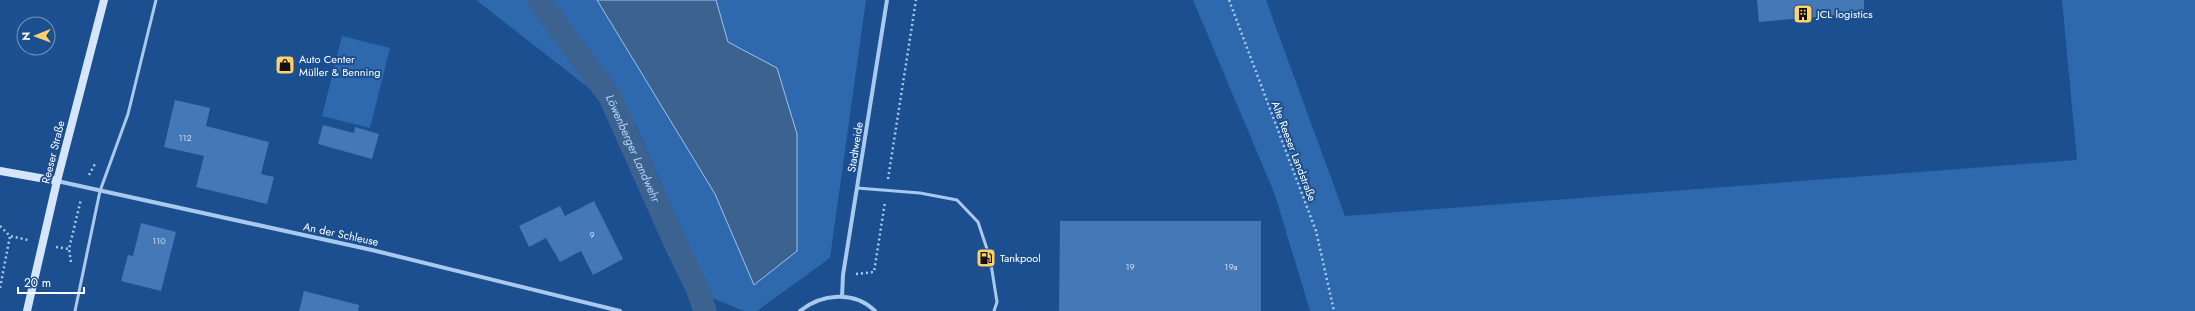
<svg xmlns="http://www.w3.org/2000/svg" width="2195" height="311" viewBox="0 0 2195 311" font-family="Jost,sans-serif">
	<rect width="100%" height="100%" fill="#1b4f8f"/>
	<!-- green -->
	<path fill="#2e69ad" d="M476,0H597L715,194L754,285L777,68L728,42L716,0H866L830,258L757,311H744L712,298L635,124Z
		M1193,0H1266L1345,216L2077,160L2062,0H2195V311H1310L1275,195Z
		M342,36L390,48L370,128L322,116Z"/>
	<!-- water -->
	<path fill="#3c6290" stroke="#9cc4f0" d="M597,0H716L728,42L777,68L797,134V251L754,285L715,194Z"/>
	<g fill="none" stroke-linecap="round" stroke-linejoin="round">
		<!-- canal -->
		<path stroke="#3c6290" stroke-width="23" id="s1" d="M538,0L610,97L676,245L697,288L705,311"/>
	</g>
	<!-- building -->
	<path fill="#4478b7" d="M1757,0H1864V13L1759,22Z
		M175,100L210,108L206,126L269,142L261,174L274,177L267,204L196,187L204,156L164,147Z
		M323,125L354,133L355,127L379,134L372,159L318,144Z
		M594,201L623,259L593,275L581,251L560,262L546,238L529,247L519,226L560,206L565,216Z
		M1060,221H1261V311H1059Z
		M141,223L176,232L161,291L121,281L128,255L133,256Z
		M304,291L359,305L358,311H299Z"/>
	<g fill="none" stroke-linecap="round" stroke-linejoin="round">
		<!-- path -->
		<path stroke="#a9c9ee" stroke-width="2.5" stroke-dasharray="2 3" stroke-linecap="butt" d="M1229,0L1316,231L1334,311
			M89,175L95,164
			M888,179L916,0
			M0,226L10,236L28,240
			M56,247L69,249
			M71,262L69,249L81,199
			M856,274L874,272L885,202
			M0,288L10,236"/>
		<!-- lane -->
		<path stroke="#a9c9ee" stroke-width="3" d="M857,188L920,193L957,200L978,222L990,258L997,302L994,311
			M75,311L100,191L128,114L156,0"/>
		<!-- street -->
		<path stroke="#a9c9ee" stroke-width="4" d="M57,181L372,250L620,311
			M842,297L843,275L887,0
			M800,311C821,294 854,290 875,311"/>
		<!-- secondary -->
		<path stroke="#d6e6fa" stroke-width="8" d="M0,171L57,181
			M27,311L57,181L104,0"/>
	</g>
	<!-- icons -->
	<defs>
		<symbol id="building-square" viewBox="-11 -11 22 22"><rect x="-9" y="-9" width="18" height="18" rx="4" fill="#ffd166" stroke="#1b4f8f"/><path d="M-4-6H4V6H1V3H-1V6H-4ZM-2.5-4.3h1.7v1.8h-1.7ZM.8-4.3h1.7v1.8H.8ZM-2.5-1h1.7V.8h-1.7ZM.8-1h1.7V.8H.8Z" fill="#111"/></symbol>
		<symbol id="shop-square" viewBox="-11 -11 22 22"><rect x="-9" y="-9" width="18" height="18" rx="4" fill="#ffd166" stroke="#1b4f8f"/><path d="M-5-2.5h2.3a2.7 3.5 0 0 1 5.4 0H5L5.5 6h-11ZM-1.5-2.5h3a1.5 2.3 0 0 0-3 0Z" fill="#111"/></symbol>
		<symbol id="fuel-square" viewBox="-11 -11 22 22"><rect x="-9" y="-9" width="18" height="18" rx="4" fill="#ffd166" stroke="#1b4f8f"/><path d="M-5.5-6h7V0h2V4h1.3V-2.5L3-4.5l.8-.8L6-3V5H2.5V1h-1V6h-7ZM-4.2-4.7v3.2H.2V-4.7Z" fill="#111"/></symbol>
	</defs>
	<g fill-rule="evenodd">
		<use href="#building-square" x="1792" y="3" width="22" height="22"/>
		<use href="#shop-square" x="274" y="54" width="22" height="22"/>
		<use href="#fuel-square" x="975" y="247" width="22" height="22"/>
	</g>
	<g text-anchor="middle" dominant-baseline="central" stroke-width="4" stroke-linejoin="round" paint-order="stroke">
		<!-- number labels -->
		<g font-size="9" fill="#d0dded">
			<text x="185" y="137">112</text>
			<text x="592" y="234">9</text>
			<text x="159" y="240">110</text>
			<text x="1130" y="266">19</text>
			<text x="1231" y="266">19a</text>
		</g>
		<!-- poi labels -->
		<g font-size="11" fill="#fff" stroke="#1b4f8f" text-anchor="start">
			<text x="1817" y="14">JCL logistics</text>
			<text x="299" y="59">Auto Center<tspan x="299" dy="13">Müller &amp; Benning</tspan></text>
			<text x="1000" y="258">Tankpool</text>
		</g>
		<!-- street labels -->
		<g font-size="11" fill="#fff" stroke="#1b4f8f">
			<text transform="translate(855 147) rotate(-81)">Stadtweide</text>
			<text transform="translate(1294 151) rotate(69)">Alte Reeser Landstraße</text>
			<text transform="translate(53 152) rotate(-76)">Reeser Straße</text>
			<text transform="translate(341 234) rotate(12)">An der Schleuse</text>
		</g>
		<!-- water labels -->
		<g font-size="12" font-style="italic" fill="#b5d3f5" stroke="#1b4f8f">
			<text stroke="none"><textPath href="#s1" startOffset="177">Löwenberger Landwehr</textPath></text>
		</g>
	</g>
	<!-- north arrow -->
	<g transform="translate(36 36) rotate(269)"><circle r="19" fill="#1b4f8f" stroke="#7695bc"/>
	<path d="M0-3L7 15L0 10L-7 15Z" fill="#ffd166"/>
	<text y="-6" font-size="11" font-weight="bold" text-anchor="middle" fill="#ffffff">N</text>
	</g>
	<!-- scale -->
	<path d="M18 287v6h66v-6" fill="none" stroke="#ffffff" stroke-width="2"/>
	<text x="24" y="287" font-size="12" fill="#ffffff" stroke="#1b4f8f" stroke-width="3" paint-order="stroke">20 m</text>
</svg>
